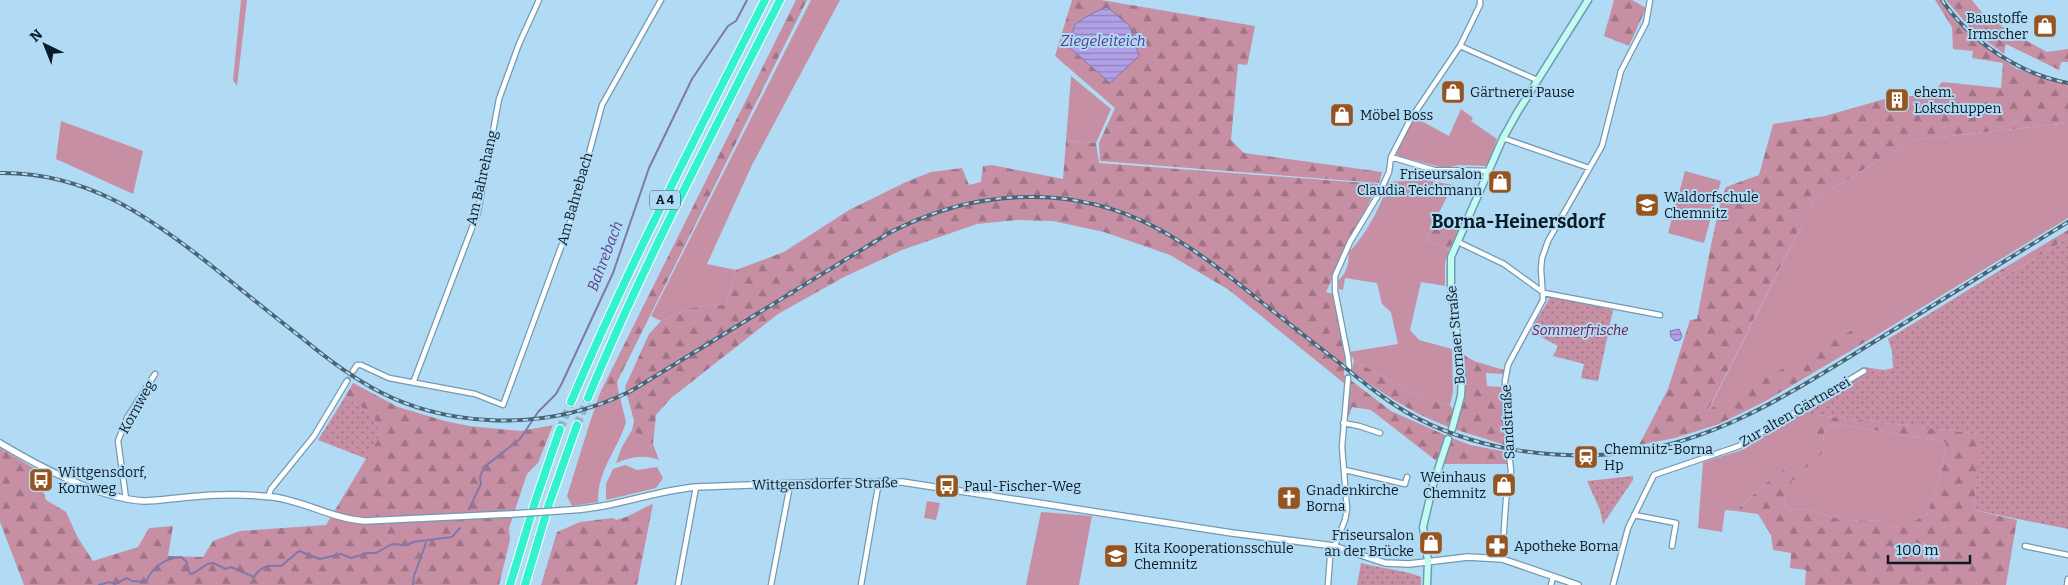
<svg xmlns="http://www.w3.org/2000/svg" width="2068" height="585" viewBox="0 0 2068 585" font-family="Bitter,serif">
	<defs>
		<pattern id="forest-firs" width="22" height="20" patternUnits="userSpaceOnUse" patternTransform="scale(1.25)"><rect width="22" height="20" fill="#c78fa3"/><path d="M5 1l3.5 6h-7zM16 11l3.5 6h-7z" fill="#a07485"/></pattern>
		<pattern id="garden-dots" width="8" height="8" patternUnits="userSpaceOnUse" patternTransform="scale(1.25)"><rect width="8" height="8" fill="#c78fa3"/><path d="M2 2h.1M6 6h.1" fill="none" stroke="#a07485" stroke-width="1.8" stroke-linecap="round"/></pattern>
		<pattern id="water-rules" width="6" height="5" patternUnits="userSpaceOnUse" patternTransform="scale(1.25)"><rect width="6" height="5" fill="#b2a0e7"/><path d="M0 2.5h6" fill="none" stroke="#8f82bb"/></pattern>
	</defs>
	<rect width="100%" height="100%" fill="#b1daf4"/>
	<!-- grass -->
	<path fill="#c78fa3" d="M241,0H247L237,86L233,80Z
		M811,0H840L752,165L707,264L736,270L726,304L689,308L661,321L651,316Z
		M1071,76L1111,109L1096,143L1066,141Z
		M1461,109L1473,118L1471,121L1497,139L1488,166L1459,165L1444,168L1398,156L1396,153L1414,117L1449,136Z
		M61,121L143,151L133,194L56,159Z
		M2068,123V218L1872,338L1863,325L1708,411L1814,200L1912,140Z
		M1685,171L1721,181L1704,243L1668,233Z
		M1426,180L1453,185L1425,240L1449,249L1445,263V286L1421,282L1410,330L1419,340L1452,349L1453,392L1450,405L1421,398L1354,360L1349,352L1398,344L1391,312L1382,304L1377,283L1345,278L1343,290L1339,289L1338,281C1347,273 1349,263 1349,252C1363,239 1385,201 1387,182Z
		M618,389L626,422C618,449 597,471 598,502L572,506L567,496L590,422L600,393Z
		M1798,415H1817V448L1776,474L1736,511L1725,510L1722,532L1698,528L1703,462L1742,450Z
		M1840,425L1942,441L1946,443L1941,474L1927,514L1914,521H1887L1843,520L1801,508L1788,511L1784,499L1791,481L1805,469L1824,439V432L1830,426Z
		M632,430L653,444L659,460C644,454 630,457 616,463L622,447Z
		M625,465L637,470L657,467L663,478L656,488L606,500V484L613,469Z
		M927,501L940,503L936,520L924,518Z
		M1041,512L1092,516L1079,585H1026Z"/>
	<!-- forest -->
	<path fill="url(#forest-firs)" fill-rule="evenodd" d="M796,0H807L617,382L618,389L600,393Z
		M1072,0H1101L1255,26L1248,62L1247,65L1238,64L1231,140L1244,153L1382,172L1379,183L1100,161L1099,143L1115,108L1055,56ZM1092,13L1110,83L1067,45L1074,37C1071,19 1082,24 1092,13Z
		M1614,0H1632L1646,8L1629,46L1604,36Z
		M1935,0H1940L1958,24L2003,58V60L2017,69L2068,85V123L1912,140L1814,200L1708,410L1863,324L1872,338L1764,402L1719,424L1675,438L1639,445L1668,389L1690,320L1697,319L1711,245L1721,200L1726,187L1759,175L1773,124L1825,116L1888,98L1912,96L1936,89L1942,82L2001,88L2003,63L1972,58L1973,51L1953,49L1952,27Z
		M1946,0H1972L1983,14L2014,34L2047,52L2068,49V62H2061L2059,70L2006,44L2004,54L1972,30Z
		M1066,141L1096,143L1099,163L1378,184L1326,292L1333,294L1345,356L1344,375L1391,411L1447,436L1439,463L1371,410L1352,407L1346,424L1350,388L1229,290L1170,255L1104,232L1053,221L1016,220L977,224L902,250L844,277L778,314L671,398L656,415L653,444L632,430L634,421L625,387L649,334L661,321L689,308L726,304L736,270L784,252L849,210L906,182L931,172L962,168L969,185L981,182L983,166L992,165L1063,179Z
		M1437,217L1461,227L1449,249L1425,240Z
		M2068,230V238L2001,279L1999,271Z
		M1460,353L1474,361L1504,370L1503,374L1486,373L1487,386L1501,387L1505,445L1454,429L1463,396Z
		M1354,360L1421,398L1450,405L1454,411L1449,427C1410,412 1386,396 1352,371Z
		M353,383L398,407L445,421L469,426L521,431L553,425L538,463L527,474L509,528L510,540L499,585H24L0,522V448L37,470L46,500L66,512L78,538L93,561L138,547L149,528L173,526L168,556L203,557L213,541L240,531L326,525L381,434L372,414L345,397Z
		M1817,415L1981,434L1974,510L2017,520L2006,585H1805L1806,570L1790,568L1791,553L1773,550L1771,535L1758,514L1736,511L1776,474L1816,448ZM1840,425L1942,441L1946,443L1941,474L1927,514L1914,521H1887L1843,520L1801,508L1788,511L1784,499L1792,481L1823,452L1824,432L1830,426Z
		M1452,438L1470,445L1507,452L1509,464H1441Z
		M653,504L637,585H541L557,532L580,522L613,518L616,520C630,517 640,509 653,504Z"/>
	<!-- garden -->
	<path fill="url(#garden-dots)" d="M2068,238V529L1974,510L1980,434L1817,415H1798L1795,411L1863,367L1884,370L1893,368L1892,351L1888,339L1999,271L2001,279Z
		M1551,296L1613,310L1598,381L1581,378L1584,364L1553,356L1558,346L1530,331Z
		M345,397L372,414L381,434L367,459L318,440Z
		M1633,476V480L1603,524L1600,510L1587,481Z
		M1361,563C1381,569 1402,569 1421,577V585H1357Z"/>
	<!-- water -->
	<path fill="url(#water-rules)" stroke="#8078ac" d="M1107,7L1130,26L1139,56L1110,83L1067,45L1074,37C1074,33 1072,29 1075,25C1079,20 1100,9 1107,7Z
		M1679,329L1682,336L1680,340L1675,341L1671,337L1670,331Z"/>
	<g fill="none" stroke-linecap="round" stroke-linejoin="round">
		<!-- stream -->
		<path stroke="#8078ac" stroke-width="2" d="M469,509L481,484L480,477L484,467L520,439L538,412L556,394L562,383L613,273L649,168L692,79L728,26L736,21L747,0
			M99,585L109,582L115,584L127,578L132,581L146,582C152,567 165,558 181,557L186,561L190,574C199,573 203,563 213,563L226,569L231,567L254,577C261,566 268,565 281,566L299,551L320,559L341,554L351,558L368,553H376L392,544L407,545L413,542L452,537L460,528
			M413,585L414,576L427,540"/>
		<!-- minor-tunnel -->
		<path stroke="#90b4ca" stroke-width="4.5" stroke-dasharray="4.5 2" stroke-linecap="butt" d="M1348,378L1349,368
			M347,381L353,371"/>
		<!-- motorway-tunnel -->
		<path stroke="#90b4ca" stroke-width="8" stroke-dasharray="8 4" stroke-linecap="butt" d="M577,425L588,398
			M560,429L571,402"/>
		<defs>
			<path id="minor" d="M1460,46L1537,80
				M1503,138L1589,168
				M1391,157L1434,170L1489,171
				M1458,242L1504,264L1544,293L1660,315
				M1349,368L1348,357L1335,291V276L1350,242L1380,192L1389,172L1391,157L1410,120L1460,46L1480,5V0
				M353,371L357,365H361L389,378L475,394L503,405L572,217L602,105L661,0
				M413,383L478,212L499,99L519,44L539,0
				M1343,423L1359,426L1380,433
				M1345,470L1405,484L1407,477
				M268,497L271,489L314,436L347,381
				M126,499L118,441L127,418L155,374
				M1634,515L1676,523L1672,546
				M2025,546L2068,555
				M1502,559L1506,500L1511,471L1505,415V381L1508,365L1543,300L1541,269L1542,258L1548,241L1602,146L1621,71L1646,23L1650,0
				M678,585L696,487
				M771,585L790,485
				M861,585L879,481
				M1328,585L1330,558L1345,520L1347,509L1342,447L1348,378
				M1551,585L1553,577
				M1613,585L1628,528L1654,475L1739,446L1864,371
				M2067,585L2068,579"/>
			<path id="tertiary" d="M0,443C38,466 100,499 144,501C159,501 174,498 189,497C217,494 245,494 273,497C304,501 333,519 365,521L512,514
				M571,510C613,508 653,491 696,487L828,482H902L1232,533L1334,546L1385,563L1409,564L1468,557L1502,559L1578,585"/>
			<path id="secondary" d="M1452,429L1461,396L1462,377L1451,286V257L1503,138L1517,113L1588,0
				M1427,585L1428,561L1423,527L1433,485L1448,439"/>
			<path id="motorway" d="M588,398C644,262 714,131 780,0
				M571,402C629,265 698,133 765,0
				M510,585L535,502L560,429
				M525,585L549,504L577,425"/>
		</defs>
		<!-- minor casing -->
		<use href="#minor" stroke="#729ab2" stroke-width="7"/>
		<!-- tertiary casing -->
		<use href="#tertiary" stroke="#729ab2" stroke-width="8"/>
		<!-- secondary casing -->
		<use href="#secondary" stroke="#729ab2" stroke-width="9"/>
		<!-- motorway casing -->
		<use href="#motorway" stroke="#fff" stroke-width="10"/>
		<!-- minor -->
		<use href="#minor" stroke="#fff" stroke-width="4.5"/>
		<!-- tertiary -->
		<use href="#tertiary" stroke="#fff" stroke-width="5.5"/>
		<!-- secondary -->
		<use href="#secondary" stroke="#c2fbf0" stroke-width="6"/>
		<!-- motorway -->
		<use href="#motorway" stroke="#32f3ce" stroke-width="8"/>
		<defs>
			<path id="rail" d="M1942,0C1970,41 2019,74 2068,83
				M0,173C86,172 149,216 213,267C243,291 272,315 302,338C326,358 351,377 380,392C413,409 451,418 488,420C539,423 586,413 631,391L889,233C935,209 983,196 1035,197C1127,198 1185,241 1254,296C1281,318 1309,339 1337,361C1359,379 1381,397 1406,412C1470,449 1552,461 1624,453C1723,441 1799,387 1882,337C1944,298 2006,260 2068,222"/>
		</defs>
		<!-- rail casing -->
		<use href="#rail" stroke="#4a6473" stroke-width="4"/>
		<!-- rail -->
		<use href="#rail" stroke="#b1daf4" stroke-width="2" stroke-dasharray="5.5" stroke-linecap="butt"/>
		<defs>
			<path id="tertiary-bridge" d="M512,514L571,510"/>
		</defs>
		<!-- tertiary-bridge casing -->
		<use href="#tertiary-bridge" stroke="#729ab2" stroke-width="8" stroke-linecap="butt"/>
		<!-- tertiary-bridge -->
		<use href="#tertiary-bridge" stroke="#fff" stroke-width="5.5"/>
	</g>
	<!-- icons -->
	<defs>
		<symbol id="shop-square" viewBox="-11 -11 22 22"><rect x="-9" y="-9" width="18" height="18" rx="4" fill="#965520" stroke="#b1daf4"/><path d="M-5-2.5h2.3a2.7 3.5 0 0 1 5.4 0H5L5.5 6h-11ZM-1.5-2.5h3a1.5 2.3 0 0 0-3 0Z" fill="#fff"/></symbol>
		<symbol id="building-square" viewBox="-11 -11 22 22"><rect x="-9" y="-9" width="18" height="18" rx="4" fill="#965520" stroke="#b1daf4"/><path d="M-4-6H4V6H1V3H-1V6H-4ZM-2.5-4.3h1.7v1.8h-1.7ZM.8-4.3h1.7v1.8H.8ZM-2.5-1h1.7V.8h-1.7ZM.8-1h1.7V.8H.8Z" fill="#fff"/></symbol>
		<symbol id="school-square" viewBox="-11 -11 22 22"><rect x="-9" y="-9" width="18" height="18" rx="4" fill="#965520" stroke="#b1daf4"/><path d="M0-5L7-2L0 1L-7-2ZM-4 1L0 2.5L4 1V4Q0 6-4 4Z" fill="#fff"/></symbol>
		<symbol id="station-square" viewBox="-11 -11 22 22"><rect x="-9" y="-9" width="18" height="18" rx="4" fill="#965520" stroke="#b1daf4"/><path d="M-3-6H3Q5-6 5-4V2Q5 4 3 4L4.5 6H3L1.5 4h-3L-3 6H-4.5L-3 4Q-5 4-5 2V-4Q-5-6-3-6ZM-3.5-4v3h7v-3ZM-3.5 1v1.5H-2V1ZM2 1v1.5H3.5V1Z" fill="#fff"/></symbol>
		<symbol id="bus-square" viewBox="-11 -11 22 22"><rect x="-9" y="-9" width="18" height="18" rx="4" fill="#965520" stroke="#b1daf4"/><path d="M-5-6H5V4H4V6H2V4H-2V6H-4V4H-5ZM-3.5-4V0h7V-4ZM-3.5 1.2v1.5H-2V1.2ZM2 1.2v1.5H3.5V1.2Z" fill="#fff"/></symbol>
		<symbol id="church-square" viewBox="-11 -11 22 22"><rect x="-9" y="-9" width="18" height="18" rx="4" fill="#965520" stroke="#b1daf4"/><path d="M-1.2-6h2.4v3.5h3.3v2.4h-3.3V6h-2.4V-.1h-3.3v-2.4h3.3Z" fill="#fff"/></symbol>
		<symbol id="pharmacy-square" viewBox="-11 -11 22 22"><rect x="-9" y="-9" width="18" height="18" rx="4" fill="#965520" stroke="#b1daf4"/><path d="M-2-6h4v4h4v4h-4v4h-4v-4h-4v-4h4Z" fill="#fff"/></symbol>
	</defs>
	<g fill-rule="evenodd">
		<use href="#shop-square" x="2031" y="12" width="28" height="28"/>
		<use href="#shop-square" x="1439" y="78" width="28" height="28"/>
		<use href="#building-square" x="1883" y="86" width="28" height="28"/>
		<use href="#shop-square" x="1328" y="101" width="28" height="28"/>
		<use href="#shop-square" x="1486" y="168" width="28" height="28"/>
		<use href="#school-square" x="1633" y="191" width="28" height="28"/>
		<use href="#station-square" x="1572" y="443" width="28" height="28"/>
		<use href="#bus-square" x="27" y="466" width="28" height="28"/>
		<use href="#shop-square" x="1490" y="471" width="28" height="28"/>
		<use href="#bus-square" x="933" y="472" width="28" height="28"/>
		<use href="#church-square" x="1275" y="484" width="28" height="28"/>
		<use href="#shop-square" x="1417" y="529" width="28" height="28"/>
		<use href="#pharmacy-square" x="1483" y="532" width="28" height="28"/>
		<use href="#school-square" x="1102" y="542" width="28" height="28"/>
	</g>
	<g text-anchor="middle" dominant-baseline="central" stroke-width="4" stroke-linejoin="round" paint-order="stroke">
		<!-- shield labels -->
		<rect fill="#b1daf4" stroke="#3d5462" stroke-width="1" x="650" y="190.5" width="30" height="19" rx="4"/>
		<g font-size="12" font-weight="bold" fill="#0b1b24">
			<text x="665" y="200">A 4</text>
		</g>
		<!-- poi labels -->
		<g font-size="14" fill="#0b1b24" stroke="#b1daf4" text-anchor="start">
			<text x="2028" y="18" text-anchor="end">Baustoffe<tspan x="2028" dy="16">Irmscher</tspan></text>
			<text x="1470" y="92">Gärtnerei Pause</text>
			<text x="1914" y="92">ehem.<tspan x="1914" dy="16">Lokschuppen</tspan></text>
			<text x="1360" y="115">Möbel Boss</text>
			<text x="1482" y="174" text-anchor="end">Friseursalon<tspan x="1482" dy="16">Claudia Teichmann</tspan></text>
			<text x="1664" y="197">Waldorfschule<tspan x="1664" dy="16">Chemnitz</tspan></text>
			<text x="1604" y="449">Chemnitz-Borna<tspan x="1604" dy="16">Hp</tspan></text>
			<text x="58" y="472">Wittgensdorf,<tspan x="58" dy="16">Kornweg</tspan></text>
			<text x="1486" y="477" text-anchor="end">Weinhaus<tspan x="1486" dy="16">Chemnitz</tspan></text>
			<text x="964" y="486">Paul-Fischer-Weg</text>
			<text x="1306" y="490">Gnadenkirche<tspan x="1306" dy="16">Borna</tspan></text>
			<text x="1414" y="535" text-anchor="end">Friseursalon<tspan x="1414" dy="16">an der Brücke</tspan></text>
			<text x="1514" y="546">Apotheke Borna</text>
			<text x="1134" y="548">Kita Kooperationsschule<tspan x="1134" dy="16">Chemnitz</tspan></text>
		</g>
		<!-- street labels -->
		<g font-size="14" fill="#0b1b24" stroke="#b1daf4">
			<text transform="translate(482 178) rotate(-77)">Am Bahrehang</text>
			<text transform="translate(575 199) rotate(-74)">Am Bahrebach</text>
			<text transform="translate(1456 335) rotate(-95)">Bornaer Straße</text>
			<text transform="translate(137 407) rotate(-61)">Kornweg</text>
			<text transform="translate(1795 412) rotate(-30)">Zur alten Gärtnerei</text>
			<text transform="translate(1508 422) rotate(-93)">Sandstraße</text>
			<text transform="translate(825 484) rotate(-1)">Wittgensdorfer Straße</text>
		</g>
		<!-- park labels -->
		<g font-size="14" font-style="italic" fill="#731745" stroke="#b1daf4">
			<text x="1580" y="330">Sommerfrische</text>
		</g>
		<!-- water labels -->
		<g font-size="15" font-style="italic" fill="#583c8f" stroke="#b1daf4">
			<text x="1103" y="41">Ziegeleiteich</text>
			<text transform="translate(605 256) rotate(-69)">Bahrebach</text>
		</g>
		<!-- district labels -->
		<g font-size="19" font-weight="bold" fill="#0b1b24" stroke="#b1daf4">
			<text x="1518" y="221">Borna-Heinersdorf</text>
		</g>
	</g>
	<!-- north arrow -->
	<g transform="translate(45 45) rotate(317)" stroke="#b1daf4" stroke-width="4" paint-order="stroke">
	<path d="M0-4L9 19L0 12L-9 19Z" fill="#0b1b24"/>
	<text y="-8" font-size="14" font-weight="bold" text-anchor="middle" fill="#0b1b24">N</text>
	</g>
	<!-- scale -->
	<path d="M1888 555v8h82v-8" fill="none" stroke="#0b1b24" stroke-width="2.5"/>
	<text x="1896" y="555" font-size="15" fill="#0b1b24" stroke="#b1daf4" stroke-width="4" paint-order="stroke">100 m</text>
</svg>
